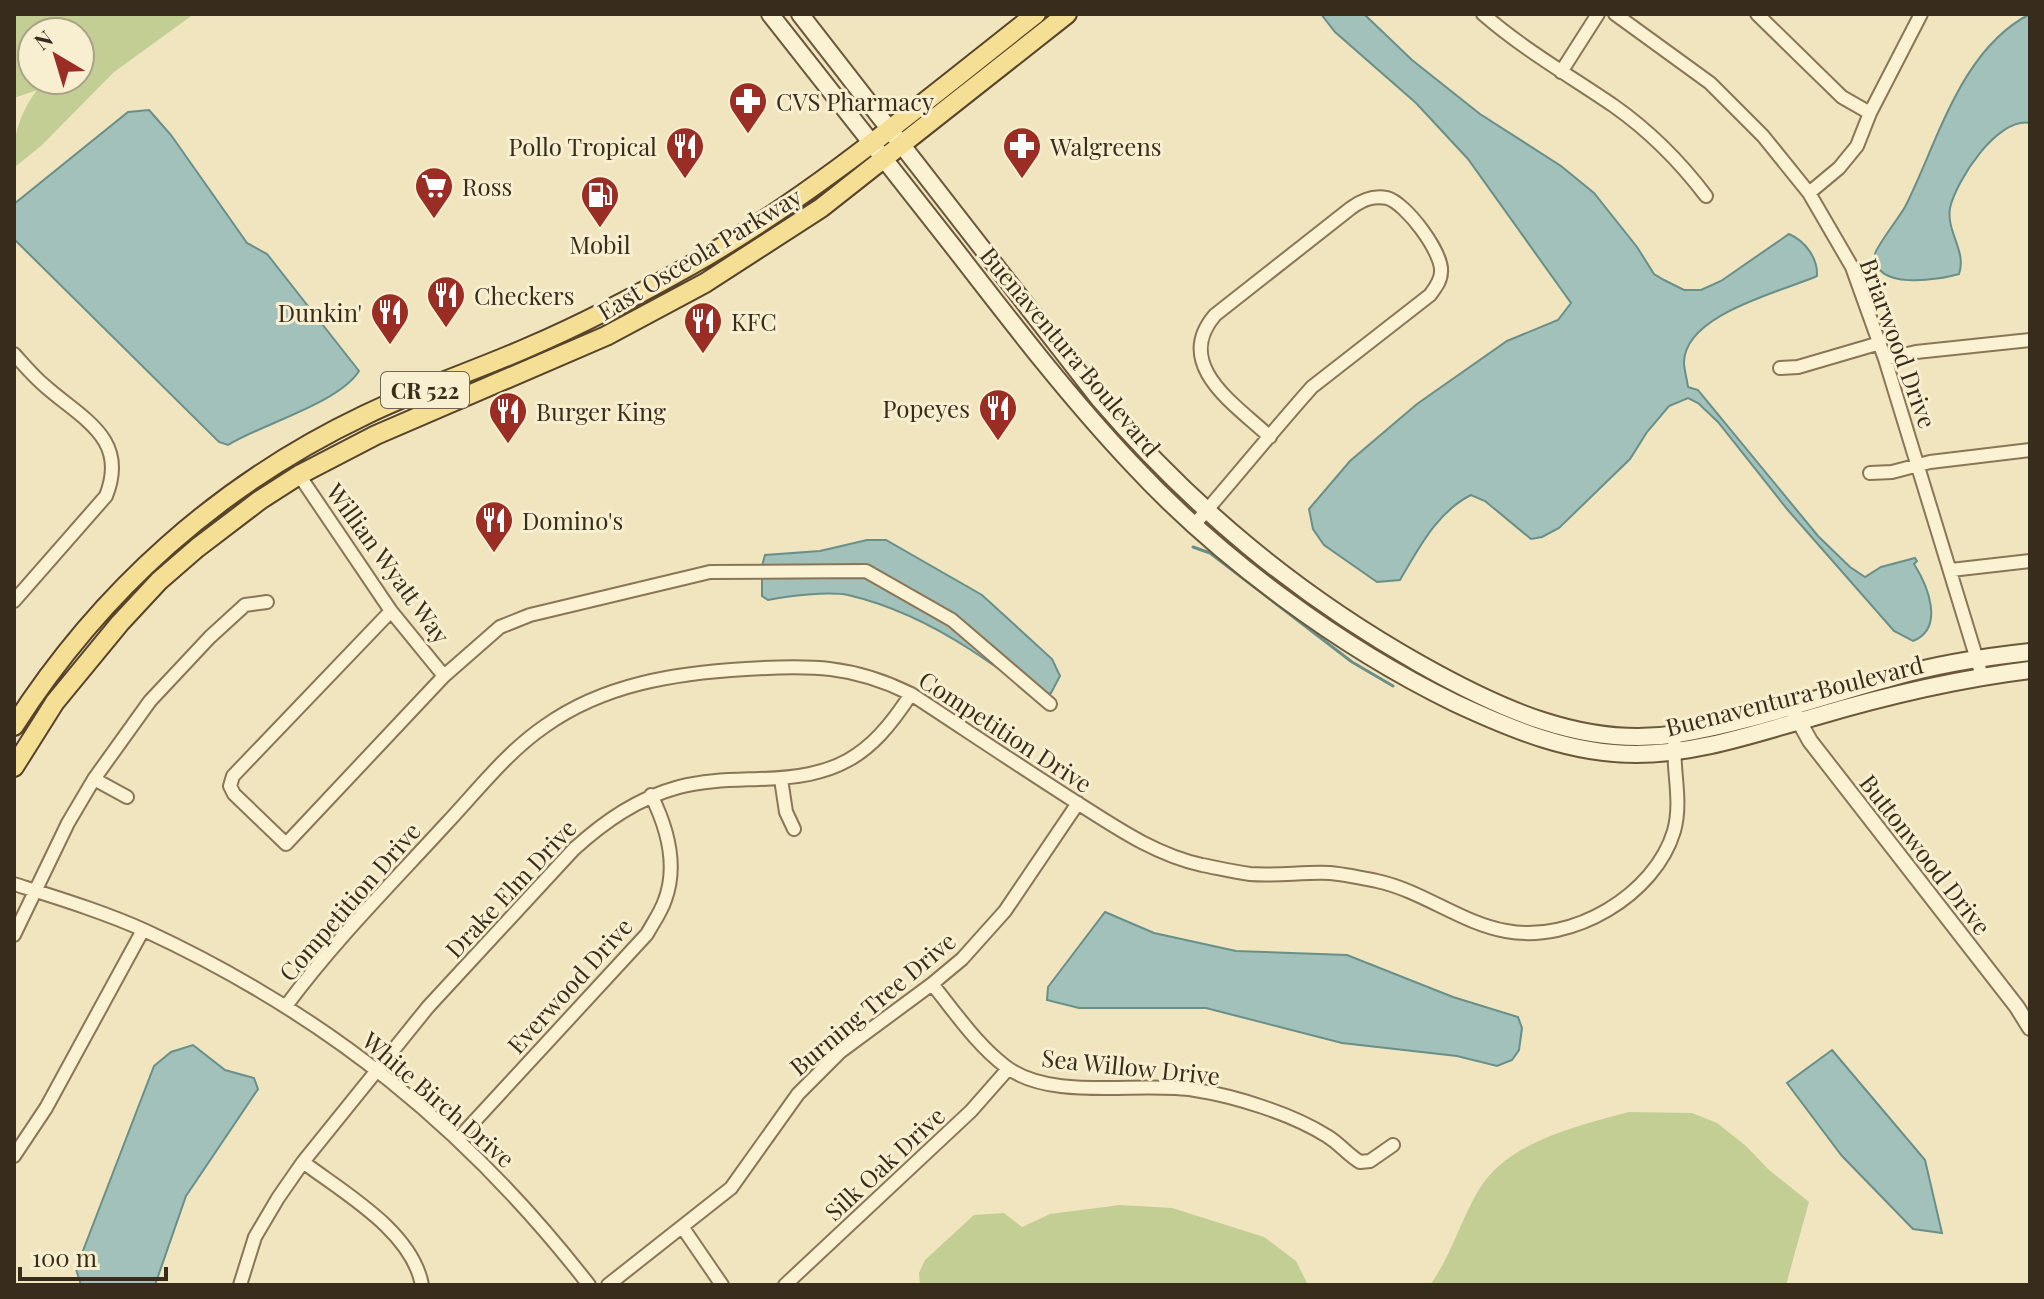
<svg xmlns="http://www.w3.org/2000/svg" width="2044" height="1299" viewBox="0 0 2044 1299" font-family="'Playfair Display',serif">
	<rect width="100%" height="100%" fill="#f0e5bf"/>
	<!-- green -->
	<path fill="#c2ce93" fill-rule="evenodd" d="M14,14H194L114,72L42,145L15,167C11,138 20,113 37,90L14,98ZM32,32H80V80H32Z
		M1629,1112L1692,1113L1717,1123L1746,1146L1768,1169L1809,1202L1786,1285H1430C1451,1256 1460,1222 1478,1191C1507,1141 1578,1126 1629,1112Z
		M1120,1205L1172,1208L1264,1237L1296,1261L1308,1285H920L919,1273L925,1260L974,1215L1004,1213L1022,1227L1050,1214Z"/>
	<!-- water -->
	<path fill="#a2c1bb" stroke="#698f89" stroke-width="2" d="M1321,14H1364L1412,60L1480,114L1561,166L1594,193L1637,247L1654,274L1664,280L1684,290H1701L1721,281L1789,234C1805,241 1818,258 1817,276C1781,292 1685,314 1684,362C1684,370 1687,379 1688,387L1698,390L1818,536L1850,567L1865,577L1881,567L1915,558L1917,561L1914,564C1928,586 1945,628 1913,641L1894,631L1787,509L1718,422L1698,403L1688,398L1669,406L1647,432L1630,459L1559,528L1542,537L1531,539L1485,501L1471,495C1437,512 1419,548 1400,580L1377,582L1324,545L1313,529L1309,509L1350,461L1417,404L1507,341L1558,320L1571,303L1468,159L1416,103L1335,32Z
		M2030,14V123C1997,117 1956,181 1950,208C1946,232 1967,251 1959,274C1939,280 1872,291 1875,254C1876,247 1900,216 1905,207C1938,142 1960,50 2030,14Z
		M149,110L171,135L247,243L267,254L359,371C339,403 262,424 228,445L219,442L14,239V204L128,112Z
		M867,540H886L982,595L1052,659L1060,676L1051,693L1044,696C1018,683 995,666 971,650C934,626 891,605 848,595C828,591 788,596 768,600L762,596V566L765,555L820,551Z
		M1105,912L1154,933L1236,951L1347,955L1453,997L1518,1017L1522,1028L1519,1050L1512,1060L1497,1066L1457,1056L1342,1043L1206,1008H1079L1047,1000L1048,987Z
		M193,1045L225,1070L254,1078L258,1089L186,1196L155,1285H81L76,1269L154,1066L171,1052Z
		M1832,1050L1925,1160L1942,1233L1913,1229L1842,1156L1787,1083Z"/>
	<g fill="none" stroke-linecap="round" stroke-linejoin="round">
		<!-- stream -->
		<path stroke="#698f89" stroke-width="3" d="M1193,547L1210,553L1352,662L1393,686"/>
		<defs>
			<path id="minor" d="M1483,14C1523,49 1570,76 1614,106C1648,130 1681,163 1706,196
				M1615,14L1710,83L1763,136L1809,193L1852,267L1885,359L1982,676
				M1757,14L1842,97L1870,113
				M1561,72L1598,14
				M1809,193L1839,168L1857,146L1870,113L1921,14
				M14,354C24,365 34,377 45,386C82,419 129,438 106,496L14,601
				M1885,359L1916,352L2030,340
				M1780,368L1798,367L1880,343
				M1870,473L1892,472L1930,462L2030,450
				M299,475L391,611L444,676
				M1194,525C1234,479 1272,432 1312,387L1430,295C1435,288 1441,281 1441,272C1443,253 1406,203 1387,198C1373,195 1362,200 1351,208L1215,315C1172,365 1236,405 1270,437
				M1951,570L2030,561
				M391,611L233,776L230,786L234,794L286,844L444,676L500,627L530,615L710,572L866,571L952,620L1050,704
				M94,779L127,797
				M781,779L786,812L794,829
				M14,884C58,898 104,912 146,931C327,1015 467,1128 589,1285
				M14,935L68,823L94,779L150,701L210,637L245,605L267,602
				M932,984C955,1012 976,1044 1005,1066C1051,1102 1139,1081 1195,1090C1235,1096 1292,1114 1327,1136C1339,1143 1348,1155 1360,1162L1370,1161L1393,1145
				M286,1006C334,941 391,884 446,824C477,791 507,752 545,726C604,684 676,673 746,669C810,665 853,665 911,694C963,728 1015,763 1068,797C1111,824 1152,854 1202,865C1218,868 1234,872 1250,874C1276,876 1303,872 1329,873C1344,874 1362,878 1377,881C1423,891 1461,923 1506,931C1572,944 1655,895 1674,831C1683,799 1671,766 1675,734
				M458,1139L647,934C653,923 661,912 665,900C678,865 667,827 651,795
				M14,1156L46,1108L143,930
				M303,1162C344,1193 412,1231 422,1285
				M683,1228L722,1285
				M240,1285L255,1237L278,1198L303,1162L428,1007L574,849C605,821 638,798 679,787C705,780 732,780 759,779C836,777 869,759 911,694
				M608,1285L731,1188L798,1094L840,1052L932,984L962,959L1005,911L1078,803
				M785,1285L971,1111L1008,1069"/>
			<path id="tertiary" d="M1795,714L1810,741L2017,1007L2030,1028"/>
			<path id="secondary" d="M770,14C830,91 891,167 951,244C1009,319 1067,395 1132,464C1219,558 1340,647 1455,703C1513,730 1571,754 1636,754C1697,754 1756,733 1814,717C1885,696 1956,679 2030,670
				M800,14L1100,400C1193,508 1296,594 1420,664C1498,708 1585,749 1677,734C1751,722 1822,696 1893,677C1938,664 1984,657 2030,652"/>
			<path id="primary" d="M14,726C101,590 220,484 365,415C418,389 475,371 529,347C585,323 640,294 693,264C816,194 925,101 1036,14
				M14,767L55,702L120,623L159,581L197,548L260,500L299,475L376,435L606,336L705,283L821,208L1067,14"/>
		</defs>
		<!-- minor casing -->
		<use href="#minor" stroke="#897657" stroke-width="16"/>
		<!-- tertiary casing -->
		<use href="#tertiary" stroke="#897657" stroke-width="18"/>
		<!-- secondary casing -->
		<use href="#secondary" stroke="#6b573a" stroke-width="20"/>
		<!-- primary casing -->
		<use href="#primary" stroke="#56432b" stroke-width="22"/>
		<!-- minor -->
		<use href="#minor" stroke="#faf2d3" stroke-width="12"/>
		<!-- tertiary -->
		<use href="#tertiary" stroke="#faf2d3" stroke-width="14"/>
		<!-- secondary -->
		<use href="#secondary" stroke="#faf2d3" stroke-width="16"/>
		<!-- primary -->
		<use href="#primary" stroke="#f5df95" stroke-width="18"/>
	</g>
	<!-- icons -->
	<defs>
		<symbol id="pharmacy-pin" viewBox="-11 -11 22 30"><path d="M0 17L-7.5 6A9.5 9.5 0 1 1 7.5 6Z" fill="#9a2e24" stroke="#f7efcf"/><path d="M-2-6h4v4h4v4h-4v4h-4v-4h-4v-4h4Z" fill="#fff"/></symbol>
		<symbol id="restaurant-pin" viewBox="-11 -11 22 30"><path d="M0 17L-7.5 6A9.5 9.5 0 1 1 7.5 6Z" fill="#9a2e24" stroke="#f7efcf"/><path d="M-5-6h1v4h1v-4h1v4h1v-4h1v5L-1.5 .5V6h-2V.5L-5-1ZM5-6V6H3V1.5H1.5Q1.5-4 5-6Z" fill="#fff"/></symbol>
		<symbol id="supermarket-pin" viewBox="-11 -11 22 30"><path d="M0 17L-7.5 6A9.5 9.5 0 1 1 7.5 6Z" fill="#9a2e24" stroke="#f7efcf"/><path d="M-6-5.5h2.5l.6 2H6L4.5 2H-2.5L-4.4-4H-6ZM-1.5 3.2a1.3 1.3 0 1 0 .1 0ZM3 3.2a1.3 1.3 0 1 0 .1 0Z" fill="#fff"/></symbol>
		<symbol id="fuel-pin" viewBox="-11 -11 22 30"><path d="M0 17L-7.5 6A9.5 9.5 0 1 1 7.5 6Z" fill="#9a2e24" stroke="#f7efcf"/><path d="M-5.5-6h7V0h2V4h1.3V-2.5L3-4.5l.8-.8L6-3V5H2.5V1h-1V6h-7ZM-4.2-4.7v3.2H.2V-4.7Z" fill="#fff"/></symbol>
	</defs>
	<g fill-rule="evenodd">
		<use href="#pharmacy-pin" x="726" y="79" width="44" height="60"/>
		<use href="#restaurant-pin" x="663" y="124" width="44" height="60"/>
		<use href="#pharmacy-pin" x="1000" y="124" width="44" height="60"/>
		<use href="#supermarket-pin" x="412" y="164" width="44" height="60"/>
		<use href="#fuel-pin" x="578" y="173" width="44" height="60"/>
		<use href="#restaurant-pin" x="424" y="273" width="44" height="60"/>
		<use href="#restaurant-pin" x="368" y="290" width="44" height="60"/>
		<use href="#restaurant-pin" x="681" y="299" width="44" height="60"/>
		<use href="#restaurant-pin" x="976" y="386" width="44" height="60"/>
		<use href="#restaurant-pin" x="486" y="389" width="44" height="60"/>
		<use href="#restaurant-pin" x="472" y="498" width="44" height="60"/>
	</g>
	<g text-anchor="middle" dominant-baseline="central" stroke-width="6" stroke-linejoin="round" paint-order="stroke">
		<!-- shield labels -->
		<rect fill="#f7efcf" stroke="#716652" stroke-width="2" x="381" y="372" width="88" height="36" rx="6"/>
		<g font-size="22" font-weight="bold" fill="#382c1c">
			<text x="425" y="390">CR 522</text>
		</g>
		<!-- poi labels -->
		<g font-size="24" fill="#382c1c" stroke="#f7efcf" text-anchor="start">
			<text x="776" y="101">CVS Pharmacy</text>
			<text x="657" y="146" text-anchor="end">Pollo Tropical</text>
			<text x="1050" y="146">Walgreens</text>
			<text x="462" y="186">Ross</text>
			<text x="600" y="244" text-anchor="middle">Mobil</text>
			<text x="474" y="295">Checkers</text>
			<text x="362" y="312" text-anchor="end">Dunkin'</text>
			<text x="731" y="321">KFC</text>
			<text x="970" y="408" text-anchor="end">Popeyes</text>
			<text x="536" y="411">Burger King</text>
			<text x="522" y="520">Domino's</text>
		</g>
		<!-- street labels -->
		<g font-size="24" fill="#382c1c" stroke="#f7efcf">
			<text transform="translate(699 253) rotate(-31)">East Osceola Parkway</text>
			<text transform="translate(1899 343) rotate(70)">Briarwood Drive</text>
			<text transform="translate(1071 351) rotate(50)">Buenaventura Boulevard</text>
			<text transform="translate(389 563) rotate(54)">Willian Wyatt Way</text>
			<text transform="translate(1794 695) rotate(-14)">Buenaventura Boulevard</text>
			<text transform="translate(1006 731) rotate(33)">Competition Drive</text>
			<text transform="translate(1926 854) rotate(52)">Buttonwood Drive</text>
			<text transform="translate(510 888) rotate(-47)">Drake Elm Drive</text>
			<text transform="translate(349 901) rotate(-49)">Competition Drive</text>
			<text transform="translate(569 985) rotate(-48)">Everwood Drive</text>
			<text transform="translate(872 1003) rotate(-40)">Burning Tree Drive</text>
			<text transform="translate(1131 1066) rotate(6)">Sea Willow Drive</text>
			<text transform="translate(439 1099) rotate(41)">White Birch Drive</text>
			<text transform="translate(884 1163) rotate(-43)">Silk Oak Drive</text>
		</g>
	</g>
	<!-- border -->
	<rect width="2044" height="1299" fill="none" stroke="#382c1c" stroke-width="32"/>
	<!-- north arrow -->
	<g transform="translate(56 56) rotate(322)"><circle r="38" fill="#f7efcf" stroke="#aba187" stroke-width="2"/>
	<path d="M0-6L14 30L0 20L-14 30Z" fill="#9a2e24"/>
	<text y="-12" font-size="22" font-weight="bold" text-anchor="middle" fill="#382c1c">N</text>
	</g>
	<!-- scale -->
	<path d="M20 1267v12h146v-12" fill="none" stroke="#382c1c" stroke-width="4"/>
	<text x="32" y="1267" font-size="24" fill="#382c1c" stroke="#f7efcf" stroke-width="6" paint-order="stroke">100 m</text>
</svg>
